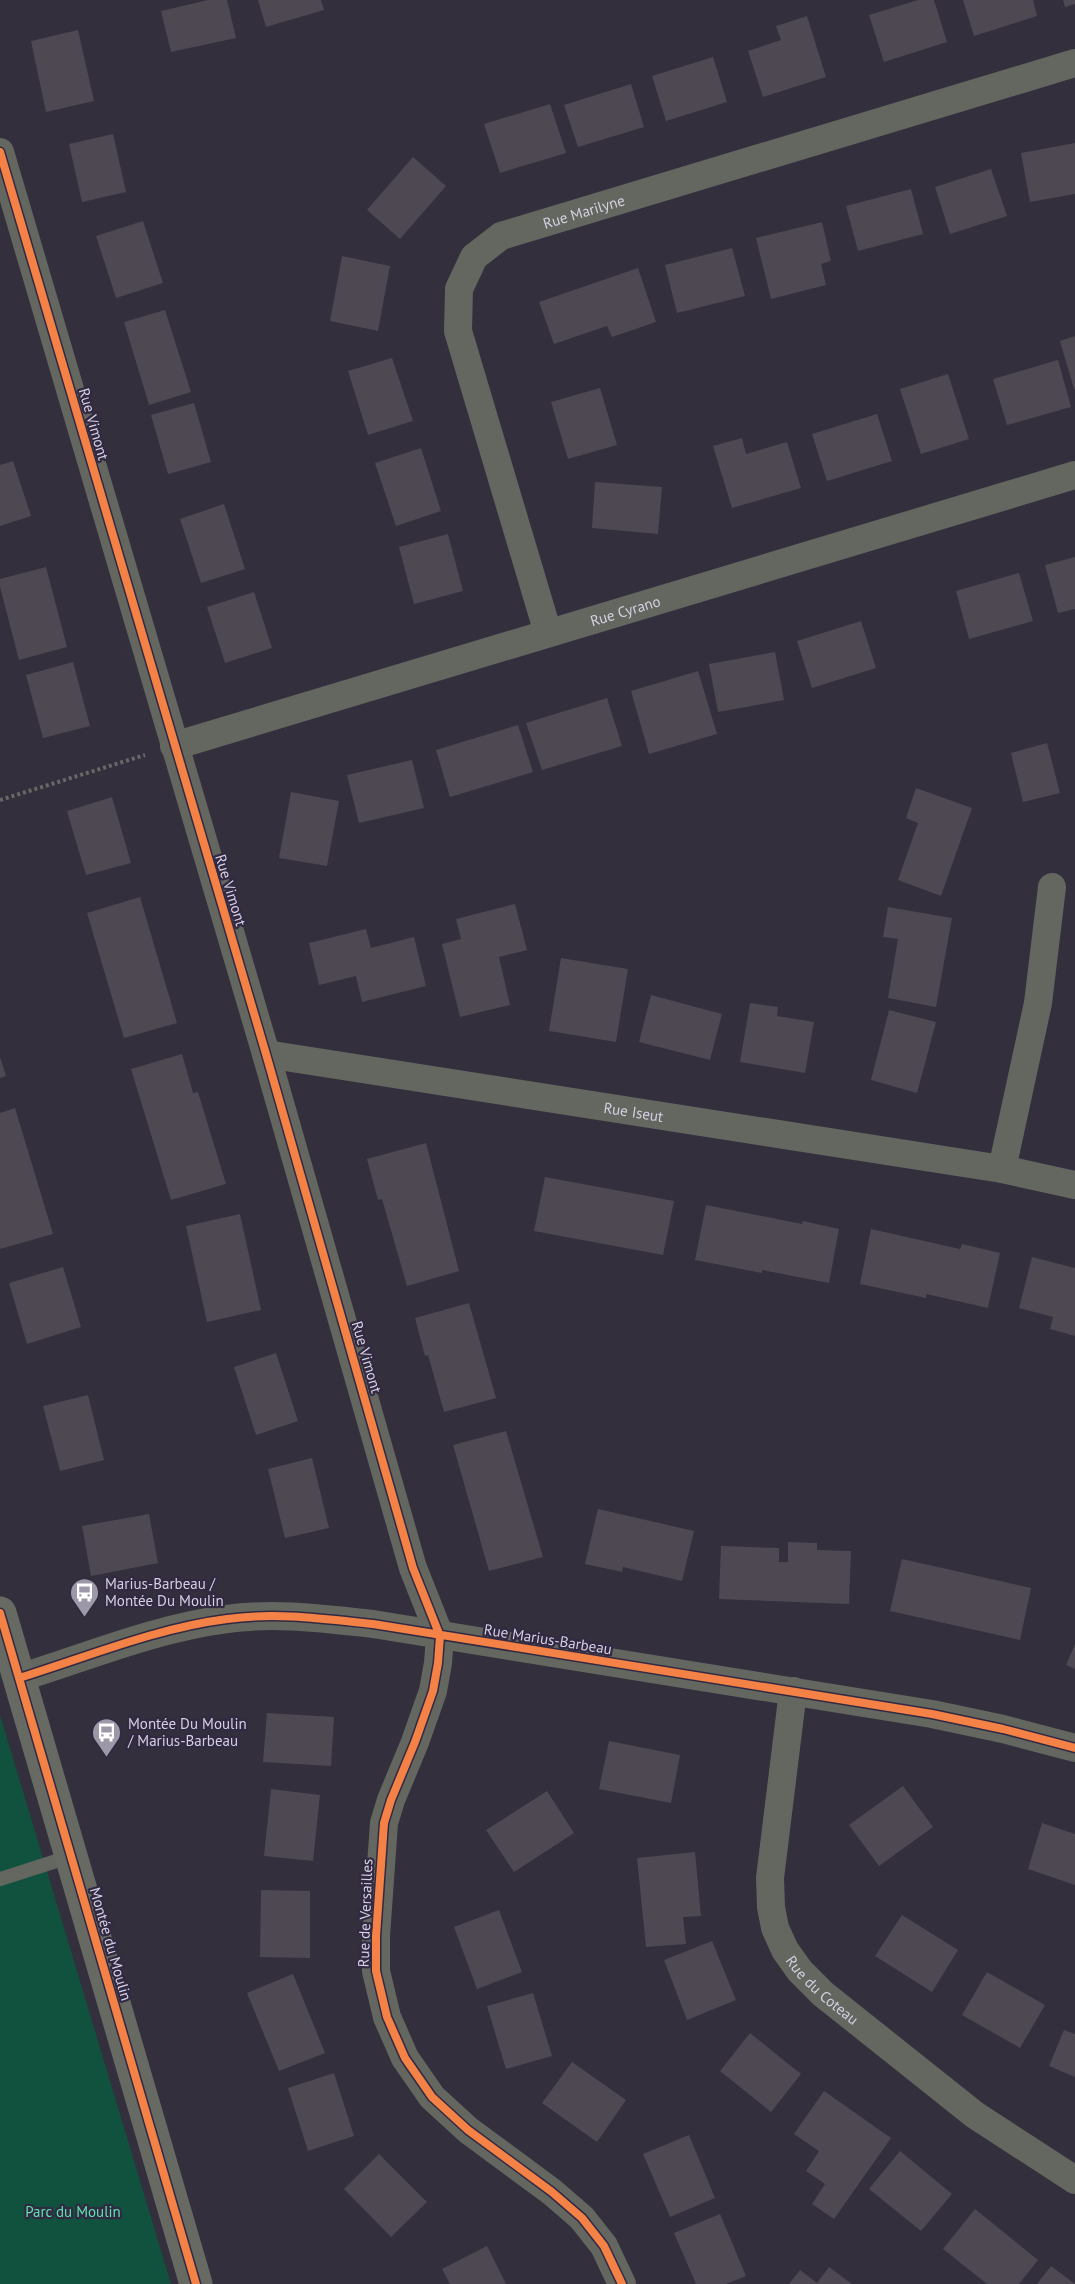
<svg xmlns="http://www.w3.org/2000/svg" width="1075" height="2284" viewBox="0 0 1075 2284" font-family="'PT Sans',sans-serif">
	<rect width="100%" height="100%" fill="#332f3c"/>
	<!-- green -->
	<path fill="#10523e" d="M0,1715L171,2284H0Z"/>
	<!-- building -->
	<path fill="#4e4852" d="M208,0H227L236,38L171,52L161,11Z
		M258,0H321L324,10L266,27Z
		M918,0H934L947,42L884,62L869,15Z
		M963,0H1033L1037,16L974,36Z
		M1063,0H1075V4L1065,7Z
		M807,16L826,77L763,97L748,51L781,40L776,26Z
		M78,30L94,101L46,112L31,41Z
		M713,57L727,102L666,121L652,76Z
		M631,84L644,127L578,147L564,105Z
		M550,104L566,153L500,173L484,124Z
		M113,134L126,192L82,202L69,144Z
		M1075,143V194L1030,202L1021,153Z
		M413,157L446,186L400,239L367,210Z
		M991,169L1007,216L950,234L935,187Z
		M911,189L923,234L858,251L846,206Z
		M143,221L163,283L116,298L96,236Z
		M822,222L831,261L821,264L826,285L771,299L756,238Z
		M732,248L745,296L677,313L665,265Z
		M342,256L390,266L378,331L330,321Z
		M638,268L656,322L612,337L607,326L554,344L539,302Z
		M165,310L191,392L149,405L124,322Z
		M1075,336V389H1074L1060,341Z
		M392,358L413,421L368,435L348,371Z
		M1058,360L1071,407L1007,425L993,379Z
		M948,374L969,439L921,454L900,389Z
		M600,388L617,445L568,459L551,402Z
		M194,403L211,462L168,474L151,415Z
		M877,414L892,461L827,481L812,434Z
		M742,438L746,454L787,442L801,488L732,508L713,446Z
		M421,448L441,511L396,526L375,463Z
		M13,461L31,516L0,526V465Z
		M595,482L662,487L658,534L592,528Z
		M224,504L245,569L201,583L180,519Z
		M448,534L463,591L414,604L399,547Z
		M1075,557V609L1058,613L1045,565Z
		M46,567L67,647L19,660L0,587V579Z
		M1019,573L1033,621L969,639L956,591Z
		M254,592L272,648L225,663L207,607Z
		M861,621L876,668L812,688L797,641Z
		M775,652L784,700L718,712L709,664Z
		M73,662L90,726L43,738L26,675Z
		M698,671L717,734L649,754L631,691Z
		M607,698L622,746L542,770L526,723Z
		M518,725L533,772L450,797L436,750Z
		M1047,743L1060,793L1023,802L1011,753Z
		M412,760L424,808L359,823L347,775Z
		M916,788L972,808L941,896L898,880L918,823L906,818Z
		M291,792L339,801L327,866L279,858Z
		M112,797L131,863L86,875L67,811Z
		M140,897L177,1023L124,1038L87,913Z
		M515,904L527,950L499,957L510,1005L460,1017L442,944L461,939L456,919Z
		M888,907L952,918L936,1007L888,998L898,939L883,937Z
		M366,929L371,948L414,937L426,986L362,1002L356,976L319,985L309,943Z
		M561,958L628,969L616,1042L549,1031Z
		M651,995L722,1014L710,1060L639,1042Z
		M750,1003L778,1007L777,1016L814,1022L805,1073L740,1062Z
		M889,1010L936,1022L917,1093L871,1080Z
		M182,1054L193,1093L198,1092L226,1184L171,1200L131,1069Z
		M0,1057L6,1076L0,1078Z
		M15,1108L53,1234L0,1249V1113Z
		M426,1143L459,1271L407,1286L382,1199L378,1200L367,1159Z
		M545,1177L674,1201L663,1255L534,1231Z
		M706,1205L802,1224L803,1221L839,1229L829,1283L762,1270V1273L695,1260Z
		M240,1214L261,1310L207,1322L186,1226Z
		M871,1229L960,1249L962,1244L1000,1253L988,1308L926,1294V1298L860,1284Z
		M1032,1257L1075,1268V1336L1050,1329L1053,1317L1019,1308Z
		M63,1267L81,1327L27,1344L9,1283Z
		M469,1303L496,1398L444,1412L428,1355L425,1356L415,1318Z
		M276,1353L298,1421L256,1435L234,1367Z
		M88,1395L104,1460L60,1471L43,1406Z
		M506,1431L543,1557L489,1571L453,1445Z
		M312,1458L329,1528L285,1538L268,1469Z
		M598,1509L694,1531L682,1581L623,1567L622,1572L585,1564Z
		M149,1514L158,1563L91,1576L82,1526Z
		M788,1542L817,1543V1550L851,1551L849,1604L719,1599L721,1546L779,1548V1562H788Z
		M902,1559L1031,1588L1020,1640L890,1611Z
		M1075,1644V1669L1066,1665Z
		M267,1713L334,1717L331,1766L263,1762Z
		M609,1741L680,1755L671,1803L599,1789Z
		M903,1786L933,1827L879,1866L849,1825Z
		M271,1789L320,1795L313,1861L264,1856Z
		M547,1791L574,1833L514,1872L486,1830Z
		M1042,1823L1075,1834V1885L1028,1869Z
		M695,1852L701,1916L683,1917L686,1944L646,1947L637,1858Z
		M261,1890L310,1891V1958L260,1957Z
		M499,1910L522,1972L477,1989L454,1927Z
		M902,1915L958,1950L932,1992L875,1956Z
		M712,1941L736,2000L687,2020L664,1960Z
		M987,1972L1045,2005L1020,2048L962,2015Z
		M293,1974L325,2053L279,2071L247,1993Z
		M533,1993L552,2056L506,2069L487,2006Z
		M1064,2030L1075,2034V2077L1049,2066Z
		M750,2033L801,2074L771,2112L720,2071Z
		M572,2062L626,2100L597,2142L542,2103Z
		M334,2073L354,2136L308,2151L288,2088Z
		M824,2091L891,2138L834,2219L812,2204L825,2184L806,2171L819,2151L794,2134Z
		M689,2135L715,2198L670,2217L643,2154Z
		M900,2151L952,2194L921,2231L869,2189Z
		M379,2154L427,2202L391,2237L344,2189Z
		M975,2209L1038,2260L1019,2284H987L943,2249Z
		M720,2214L746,2276L726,2284H696L674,2233Z
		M487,2246L506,2284H450L442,2269Z
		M1051,2266L1075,2284H1037Z
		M829,2267L852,2284H789L800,2270L817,2283Z"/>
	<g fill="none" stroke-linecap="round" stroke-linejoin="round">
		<!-- path -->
		<path stroke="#676867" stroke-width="4" stroke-dasharray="3 3" stroke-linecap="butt" d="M0,800L145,755"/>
		<!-- lane -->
		<path stroke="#636760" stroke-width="14" d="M0,1879L72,1856"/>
		<!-- street -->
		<g stroke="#636760" stroke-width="28">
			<path d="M0,152L266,1054L413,1568L440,1636L438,1663L433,1691L415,1742L391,1800L384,1823L376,1936V1971L387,2017L405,2058L432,2097L468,2130L552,2192L582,2218L604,2246L622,2284"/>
			<path id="s1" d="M548,633L458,331L459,289L474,257L501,236L1075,63"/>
			<path id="s2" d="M174,746L1075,475"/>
			<path id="s3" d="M266,1054L1002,1169L1075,1185"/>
			<path d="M1002,1169L1038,1003L1052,887"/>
			<path d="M19,1678C87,1657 156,1628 227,1619C276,1612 325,1619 373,1624L932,1714L1003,1729L1075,1748"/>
			<path id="s4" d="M793,1691L770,1878L771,1907L775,1928L785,1950L800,1971L823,1994L975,2115L1075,2180"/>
		</g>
		<!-- secondary -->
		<path stroke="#666a63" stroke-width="33" d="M0,1613L196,2284"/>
		<defs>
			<path id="cycleway" d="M0,152L266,1054L413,1568L440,1636L438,1663L433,1691L415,1742L391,1800L384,1823L376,1936V1971L387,2017L405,2058L432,2097L468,2130L552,2192L582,2218L604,2246L622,2284
				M0,1613L196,2284
				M19,1678C87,1657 156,1628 227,1619C276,1612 325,1619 373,1624L932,1714L1003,1729L1075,1748"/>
		</defs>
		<!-- cycleway casing -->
		<use href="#cycleway" stroke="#322942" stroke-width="11"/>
		<!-- cycleway -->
		<use href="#cycleway" stroke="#f48246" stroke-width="8"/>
	</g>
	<!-- icons -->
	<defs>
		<symbol id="bus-pin" viewBox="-11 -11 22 30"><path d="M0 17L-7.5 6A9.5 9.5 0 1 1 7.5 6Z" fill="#9c98a7" stroke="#322942"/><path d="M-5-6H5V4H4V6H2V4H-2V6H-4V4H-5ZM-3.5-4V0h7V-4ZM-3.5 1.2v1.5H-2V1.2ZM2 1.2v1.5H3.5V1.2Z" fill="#fff"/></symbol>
	</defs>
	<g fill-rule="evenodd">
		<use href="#bus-pin" x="68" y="1576" width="33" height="45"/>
		<use href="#bus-pin" x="90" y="1716" width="33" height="45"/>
	</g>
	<g text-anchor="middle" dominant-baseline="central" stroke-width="4.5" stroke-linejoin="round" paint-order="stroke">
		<!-- street labels -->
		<g font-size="15" fill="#d5d0e1" stroke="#322942">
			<text stroke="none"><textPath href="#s1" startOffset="513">Rue Marilyne</textPath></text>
			<text transform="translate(94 424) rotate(74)">Rue Vimont</text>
			<text stroke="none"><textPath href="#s2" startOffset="471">Rue Cyrano</textPath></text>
			<text transform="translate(231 890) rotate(73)">Rue Vimont</text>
			<text stroke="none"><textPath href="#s3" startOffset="372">Rue Iseut</textPath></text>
			<text transform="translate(367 1357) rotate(74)">Rue Vimont</text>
			<text transform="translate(548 1639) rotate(9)">Rue Marius-Barbeau</text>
			<text transform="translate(365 1913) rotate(-88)">Rue de Versailles</text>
			<text transform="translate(111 1944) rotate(74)">Montée du Moulin</text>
			<text stroke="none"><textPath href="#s4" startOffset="318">Rue du Coteau</textPath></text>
		</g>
		<!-- poi labels -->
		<g font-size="15" fill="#d5d0e1" stroke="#322942" text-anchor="start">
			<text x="105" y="1583">Marius-Barbeau /<tspan x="105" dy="17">Montée Du Moulin</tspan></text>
			<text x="128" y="1723">Montée Du Moulin<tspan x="128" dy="17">/ Marius-Barbeau</tspan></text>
		</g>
		<!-- park labels -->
		<g font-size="15" fill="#5ce4af" stroke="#322942">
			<text x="73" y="2211">Parc du Moulin</text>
		</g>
	</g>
</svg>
